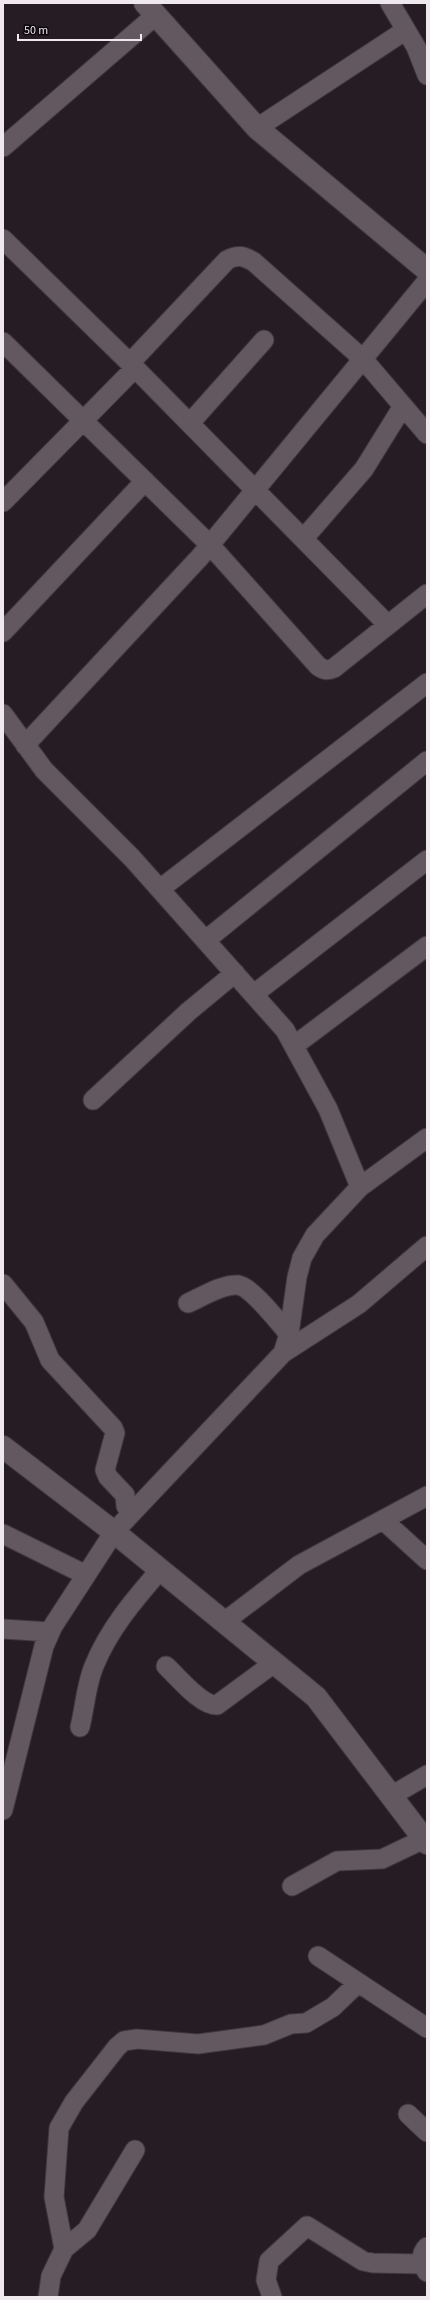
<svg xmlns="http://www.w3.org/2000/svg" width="430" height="2300" viewBox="0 0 430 2300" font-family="'Source Sans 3',sans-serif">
	<rect width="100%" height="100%" fill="#261d24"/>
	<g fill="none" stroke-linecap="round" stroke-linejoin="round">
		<defs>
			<path id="street" d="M390,3L416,47L427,75
				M257,128L406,30
				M3,147L156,15
				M3,239L138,371L388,625
				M3,342L210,545L318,666C324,670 327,671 334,668L427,594
				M130,363L227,260C238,254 244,256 254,262L363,359L427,434
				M190,423L264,340
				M3,502L135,368
				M304,538L364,469L403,406
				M3,632L145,481
				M3,714L44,770L132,858L285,1030L328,1109L360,1187
				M25,745L200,557L427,281
				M160,889L427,683
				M206,940L427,761
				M254,994L427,860
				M295,1045L427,946
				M93,1100L189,1011L235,973
				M3,1284L34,1322L50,1360L113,1428L115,1433L105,1470L108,1477L125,1495L126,1506L132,1513
				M188,1303C202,1297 222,1284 238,1285C252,1287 279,1323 289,1334
				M283,1353L359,1304L427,1246
				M383,1520L427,1560
				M3,1534L86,1575
				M224,1622L299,1565L427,1496
				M3,1629L50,1632
				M166,1666C178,1677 201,1706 217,1705L274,1663
				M80,1727C85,1707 86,1685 94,1666C109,1629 134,1600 160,1570
				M391,1796L427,1775
				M3,1810L44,1646L53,1626L114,1532L283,1353L289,1334L297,1277L302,1258L315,1235L360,1187L427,1138
				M292,1886L337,1861L382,1859L424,1839
				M318,1956L427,2028
				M408,2114L427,2132
				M427,2247C420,2254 421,2264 427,2272
				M64,2249L54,2197L59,2128L74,2102L117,2047L124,2041L137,2039L198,2044L264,2035L291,2024L306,2023L333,2007L358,1983
				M48,2297L51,2276L64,2249L87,2230L135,2150
				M272,2297L266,2280L269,2261L307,2226L363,2261L373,2263L422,2264"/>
			<path id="secondary" d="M145,3L257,128L427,270
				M3,1447L114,1532L316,1697L427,1843"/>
		</defs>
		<!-- street casing -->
		<use href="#street" stroke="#40383e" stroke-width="21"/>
		<!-- secondary casing -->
		<use href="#secondary" stroke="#40383e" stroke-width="24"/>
		<!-- street -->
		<use href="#street" stroke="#635860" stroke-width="19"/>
		<!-- secondary -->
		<use href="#secondary" stroke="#635860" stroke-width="22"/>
	</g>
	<!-- border -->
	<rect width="430" height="2300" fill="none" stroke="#efe8ed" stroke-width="8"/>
	<!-- scale -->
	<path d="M18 34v6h123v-6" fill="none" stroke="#efe8ed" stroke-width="2"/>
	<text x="24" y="34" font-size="12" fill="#efe8ed" stroke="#0c080c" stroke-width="3" paint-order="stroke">50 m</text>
</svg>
